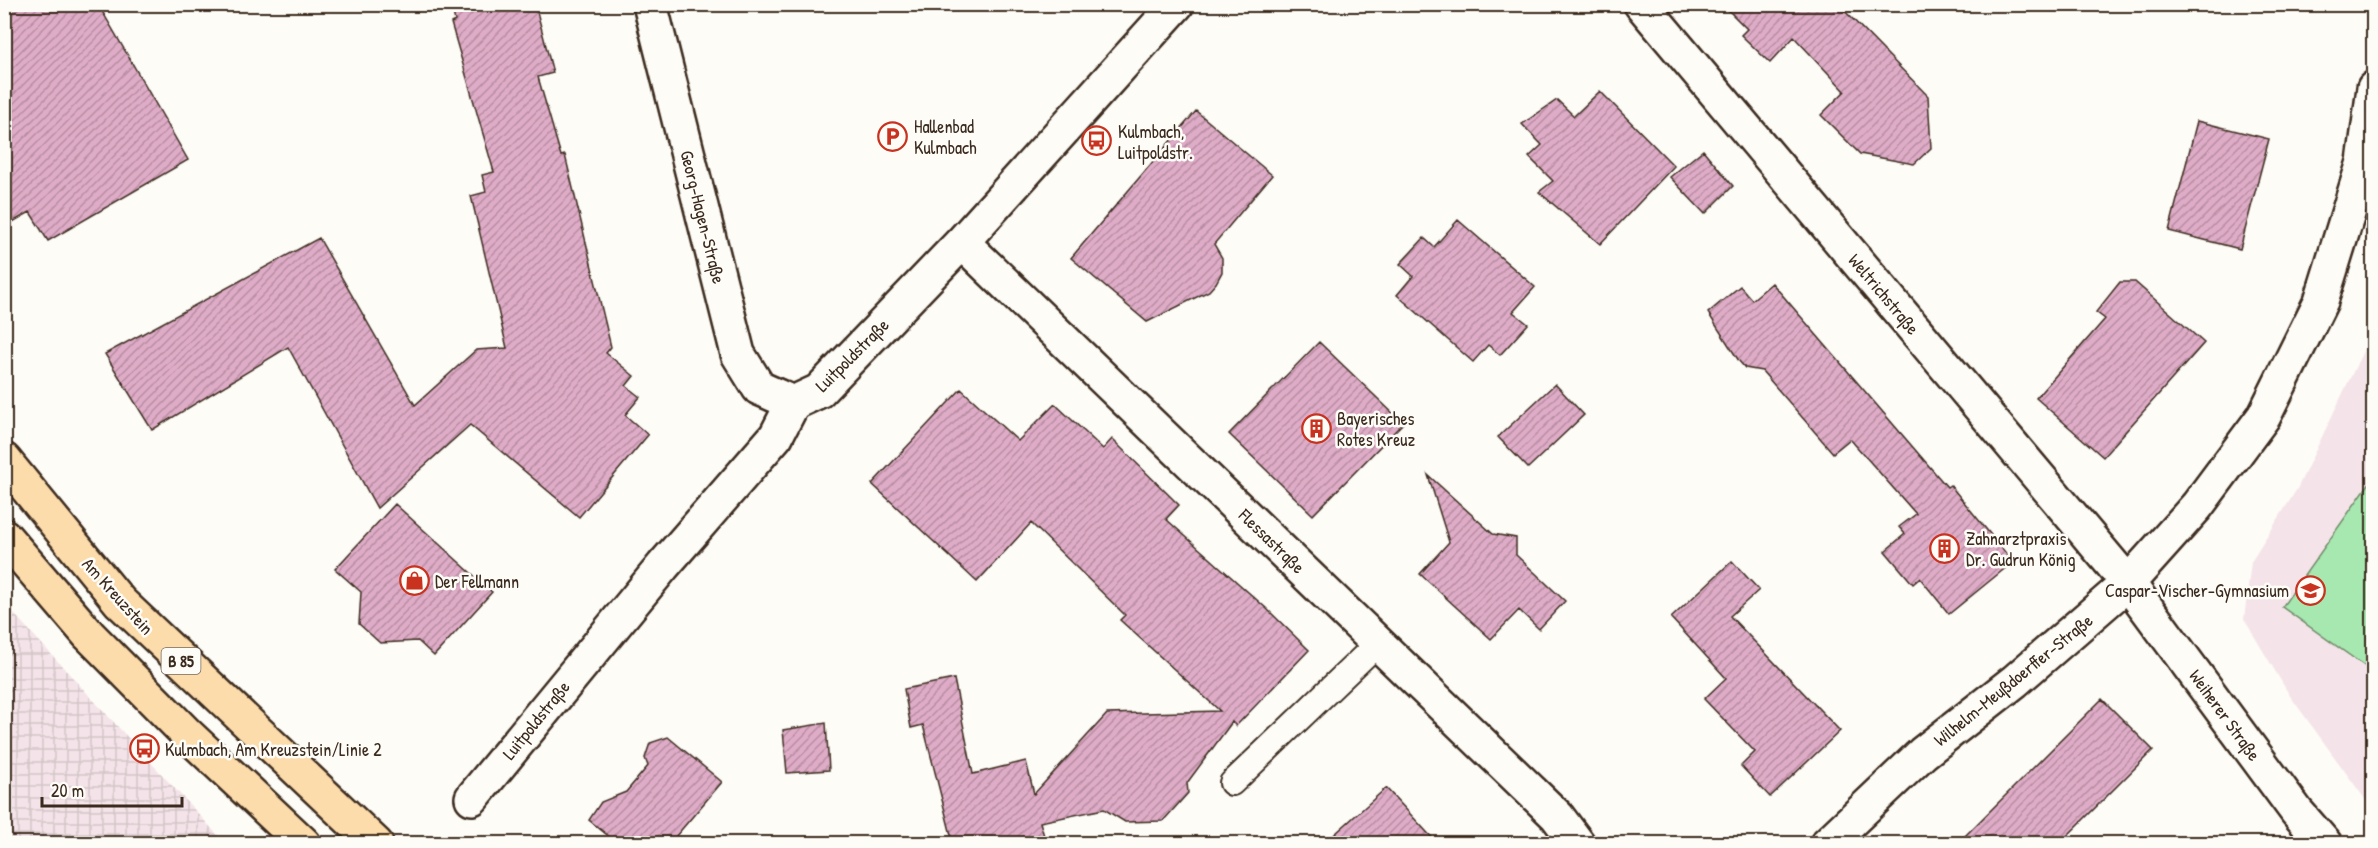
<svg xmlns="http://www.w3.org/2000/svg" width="2378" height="848" viewBox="0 0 2378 848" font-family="'Patrick Hand',sans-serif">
	<defs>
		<pattern id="industrial-grid" width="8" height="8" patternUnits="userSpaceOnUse" patternTransform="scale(1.5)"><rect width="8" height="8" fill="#f4e4e9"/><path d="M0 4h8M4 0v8" fill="none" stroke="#d2c4c7"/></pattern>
		<pattern id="building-hatch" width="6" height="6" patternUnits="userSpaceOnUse" patternTransform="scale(1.5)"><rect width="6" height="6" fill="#dfacc7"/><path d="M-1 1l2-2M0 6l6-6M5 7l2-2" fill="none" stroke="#b68ca1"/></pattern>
	</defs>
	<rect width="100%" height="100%" fill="#fdfcf7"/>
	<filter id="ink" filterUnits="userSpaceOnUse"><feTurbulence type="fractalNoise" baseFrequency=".0167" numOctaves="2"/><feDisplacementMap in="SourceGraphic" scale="12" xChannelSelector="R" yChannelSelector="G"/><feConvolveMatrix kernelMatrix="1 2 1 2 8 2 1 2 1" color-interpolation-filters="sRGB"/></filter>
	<g filter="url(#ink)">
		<!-- built -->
		<path fill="#f4e4e9" d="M2373,320V810L2290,696L2244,619L2251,562L2297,489L2365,347Z"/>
		<!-- industrial -->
		<path fill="url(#industrial-grid)" d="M4,604H5L225,843H5Z"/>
		<!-- green -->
		<path fill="#a7e8b1" stroke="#718968" stroke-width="1.5" d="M2373,478L2374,672H2373L2282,607Z"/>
		<!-- building -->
		<path fill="url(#building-hatch)" stroke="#3b2a1e" stroke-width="1.5" d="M4,4H98L188,160L48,241L30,212L4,227Z
			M451,4H535L553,73L538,77L561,156L565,155L611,347L606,353L634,376L626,386L640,397L625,415L648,435L579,517L470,425L377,508L288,347L152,430L105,354L319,238L415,405L476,350L507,348L471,196L486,192L482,175L494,172L451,23L455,21Z
			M1722,4H1838L1928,96L1931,148L1914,164L1860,154L1821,115L1845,91L1794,37L1770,63L1741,35L1747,29Z
			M1600,91L1674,166L1600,244L1539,192L1553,181L1529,157L1542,145L1522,124L1557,100L1574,116Z
			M1196,111L1272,175L1214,244L1222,258V272L1216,283L1209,291L1147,322L1071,258Z
			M2197,121L2269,139L2240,249L2169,231Z
			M1703,150L1733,186L1705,214L1670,177Z
			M1458,220L1535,287L1513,312L1528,324L1500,355L1488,345L1473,362L1397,295L1413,276L1400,264L1424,238L1434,247Z
			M2120,282H2135L2204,343L2103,457L2036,398L2105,319L2096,312Z
			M1772,283L1947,487L1950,485L2013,562L1949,614L1920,578L1913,584L1885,551L1905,534L1899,527L1916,514L1850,439L1833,453L1762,371L1745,368L1739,361L1708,313L1740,286L1752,300Z
			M1319,342L1403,423L1313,515L1229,434Z
			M1555,384L1584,415L1528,468L1498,437Z
			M961,389L1018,441L1055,404L1103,449L1112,439L1179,505L1166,519L1266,608L1309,650L1236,726L1232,722L1187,783L1188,793L1163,821L1125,822L1104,809L1040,822L1046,843H953L923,725L911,728L904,689L954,679L973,774L1026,761L1034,794L1107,714L1220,711L1120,620L1125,615L1031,523L977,582L872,484Z
			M1428,475L1493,534L1516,538V555L1565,601L1539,629L1519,610L1491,639L1420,574L1449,542Z
			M395,504L492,592L434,656L418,641L380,643L359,624L361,592L335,569Z
			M1732,561L1759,590L1730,616L1840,731L1770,797L1741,766L1755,752L1704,699L1726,678L1671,618Z
			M2102,699L2153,750L2060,843H1958Z
			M826,723L829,770L787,773L783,730Z
			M668,737L722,782L670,843H617L589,820L601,802L626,792L648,766L645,758L650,743Z
			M1386,788L1437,843H1325Z"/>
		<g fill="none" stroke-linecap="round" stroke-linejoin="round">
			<defs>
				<path id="service" d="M1232,783L1378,643"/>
				<path id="minor" d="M650,4L738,354L759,388L793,403
					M1641,4L2128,583L2297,812L2325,844
					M962,242L1557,816L1578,844
					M472,798L663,566L776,436L793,403L819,391L962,242L1177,4"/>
				<path id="tertiary" d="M1827,844L1923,753L2015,681L2128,583L2197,506L2264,416L2321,301L2364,162L2374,88"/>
				<path id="primary" d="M4,460L120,602L376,844
					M4,536L89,635L188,735L304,844"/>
			</defs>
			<!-- service casing -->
			<use href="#service" stroke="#3b2a1e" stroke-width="28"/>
			<!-- minor casing -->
			<use href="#minor" stroke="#3b2a1e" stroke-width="38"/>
			<!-- tertiary casing -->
			<use href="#tertiary" stroke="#3b2a1e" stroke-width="38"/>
			<!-- primary casing -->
			<use href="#primary" stroke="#3b2a1e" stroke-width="38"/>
			<!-- service -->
			<use href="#service" stroke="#fdfcf7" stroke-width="24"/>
			<!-- minor -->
			<use href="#minor" stroke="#fdfcf7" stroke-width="33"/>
			<!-- tertiary -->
			<use href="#tertiary" stroke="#fdfcf7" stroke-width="33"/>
			<!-- primary -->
			<use href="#primary" stroke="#fddcac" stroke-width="33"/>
		</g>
	</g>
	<!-- icons -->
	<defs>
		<symbol id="parking-ring" viewBox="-11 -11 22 22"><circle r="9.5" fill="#fdfcf7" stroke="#c8321e" stroke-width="1.5"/><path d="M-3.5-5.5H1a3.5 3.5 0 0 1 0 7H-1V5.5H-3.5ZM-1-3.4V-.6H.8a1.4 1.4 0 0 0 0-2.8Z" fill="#c8321e"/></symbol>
		<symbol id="bus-ring" viewBox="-11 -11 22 22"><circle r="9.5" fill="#fdfcf7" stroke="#c8321e" stroke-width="1.5"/><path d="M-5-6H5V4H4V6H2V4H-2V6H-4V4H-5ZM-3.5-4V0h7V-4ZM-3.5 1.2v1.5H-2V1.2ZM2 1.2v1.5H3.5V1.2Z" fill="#c8321e"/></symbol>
		<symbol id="building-ring" viewBox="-11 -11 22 22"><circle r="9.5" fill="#fdfcf7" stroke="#c8321e" stroke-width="1.5"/><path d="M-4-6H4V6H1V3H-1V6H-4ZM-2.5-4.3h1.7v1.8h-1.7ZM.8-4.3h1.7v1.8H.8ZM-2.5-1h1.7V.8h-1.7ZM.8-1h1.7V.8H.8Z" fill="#c8321e"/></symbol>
		<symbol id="shop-ring" viewBox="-11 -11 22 22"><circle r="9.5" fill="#fdfcf7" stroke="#c8321e" stroke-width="1.5"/><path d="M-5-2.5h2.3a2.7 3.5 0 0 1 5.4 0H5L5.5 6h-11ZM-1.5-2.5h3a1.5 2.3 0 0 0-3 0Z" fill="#c8321e"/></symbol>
		<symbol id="school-ring" viewBox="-11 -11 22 22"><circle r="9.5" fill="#fdfcf7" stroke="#c8321e" stroke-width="1.5"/><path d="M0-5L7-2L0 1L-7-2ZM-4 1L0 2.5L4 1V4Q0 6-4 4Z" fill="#c8321e"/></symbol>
	</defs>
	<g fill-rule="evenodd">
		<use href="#parking-ring" x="876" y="120" width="33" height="33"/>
		<use href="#bus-ring" x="1080" y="124" width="33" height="33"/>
		<use href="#building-ring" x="1300" y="412" width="33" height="33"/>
		<use href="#building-ring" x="1928" y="532" width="33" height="33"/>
		<use href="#shop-ring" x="398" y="564" width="33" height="33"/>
		<use href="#school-ring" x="2294" y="574" width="33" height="33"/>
		<use href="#bus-ring" x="128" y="732" width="33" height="33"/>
	</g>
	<g text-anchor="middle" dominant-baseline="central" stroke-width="5" stroke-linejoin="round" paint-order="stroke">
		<!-- shield labels -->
		<rect fill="#fdfcf7" stroke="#75695f" stroke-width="1.5" x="161.5" y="648" width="39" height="26" rx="4.5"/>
		<g font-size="16" font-weight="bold" fill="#3b2a1e">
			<text x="181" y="661">B 85</text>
		</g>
		<!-- poi labels -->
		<g font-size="18" fill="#3b2a1e" stroke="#fdfcf7" text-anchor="start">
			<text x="914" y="126">Hallenbad<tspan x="914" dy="21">Kulmbach</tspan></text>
			<text x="1118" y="131">Kulmbach,<tspan x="1118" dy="21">Luitpoldstr.</tspan></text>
			<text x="1337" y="418">Bayerisches<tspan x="1337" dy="21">Rotes Kreuz</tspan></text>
			<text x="1966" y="538">Zahnarztpraxis<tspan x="1966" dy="21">Dr. Gudrun König</tspan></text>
			<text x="435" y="581">Der Fellmann</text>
			<text x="2289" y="590" text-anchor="end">Caspar-Vischer-Gymnasium</text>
			<text x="165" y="749">Kulmbach, Am Kreuzstein/Linie 2</text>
		</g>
		<!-- street labels -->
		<g font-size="18" fill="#3b2a1e" stroke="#fdfcf7">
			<text transform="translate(703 217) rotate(76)">Georg-Hagen-Straße</text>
			<text transform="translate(1884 294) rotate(50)">Weltrichstraße</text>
			<text transform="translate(852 355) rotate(-45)">Luitpoldstraße</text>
			<text transform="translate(1272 541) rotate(44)">Flessastraße</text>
			<text transform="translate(118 596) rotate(48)">Am Kreuzstein</text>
			<text transform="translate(2013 680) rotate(-39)">Wilhelm-Meußdoerffer-Straße</text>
			<text transform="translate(2225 715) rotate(54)">Weiherer Straße</text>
			<text transform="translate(536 720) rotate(-51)">Luitpoldstraße</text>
		</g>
	</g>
	<!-- margin -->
	<rect width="2378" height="848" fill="none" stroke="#fdfcf7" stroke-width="24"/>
	<rect x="12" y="12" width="2354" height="824" fill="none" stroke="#3b2a1e" stroke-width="2" filter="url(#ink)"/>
	<!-- scale -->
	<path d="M42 797v9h140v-9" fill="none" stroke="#3b2a1e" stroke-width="3"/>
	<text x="51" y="797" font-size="18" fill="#3b2a1e" stroke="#fdfcf7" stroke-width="4.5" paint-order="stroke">20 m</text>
</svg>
